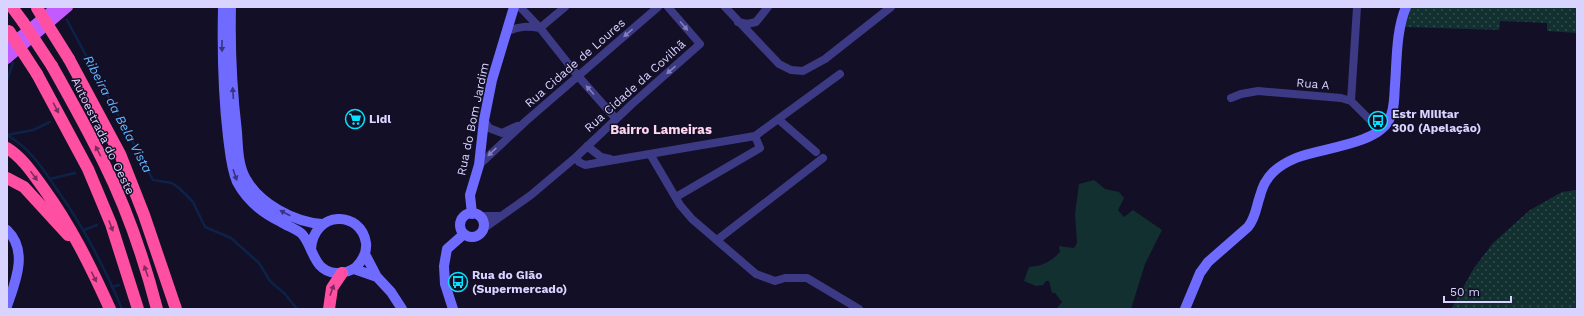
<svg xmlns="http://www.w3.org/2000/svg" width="1584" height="316" viewBox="0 0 1584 316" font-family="'Work Sans',sans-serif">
	<defs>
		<pattern id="grass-dots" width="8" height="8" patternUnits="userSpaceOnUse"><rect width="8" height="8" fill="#12302f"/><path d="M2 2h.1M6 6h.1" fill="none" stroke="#344d4e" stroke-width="1.8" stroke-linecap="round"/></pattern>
	</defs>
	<rect width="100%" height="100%" fill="#130f26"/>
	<!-- grass -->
	<path fill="url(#grass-dots)" d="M1411,7H1577V33L1547,31V23L1500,21L1499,30L1405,27Z
		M1577,190V309H1451L1474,268L1493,243L1530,210L1562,192Z"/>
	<!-- green -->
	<path fill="#12302f" d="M1094,180L1105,189L1119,192L1124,198L1118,210L1124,217L1133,210L1162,230L1145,264L1131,309H1056L1062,302L1055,293H1052L1049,281H1046L1043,285L1036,286L1024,281L1029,267C1042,266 1051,262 1060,252L1059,246L1074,248L1077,243L1075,214L1079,184Z"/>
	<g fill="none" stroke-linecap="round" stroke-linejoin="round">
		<!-- stream -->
		<path stroke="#0c2248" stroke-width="2.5" d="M67,20L153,180L172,183L179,188L193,202L205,227L231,238L259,263L270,281L285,294L297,309
			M7,80L13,63
			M7,135C32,150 42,168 58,191C85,229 104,266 122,309
			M7,135L33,130L50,122
			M50,179L75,173
			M84,230L97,225
			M112,287L119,285"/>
		<!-- street -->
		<path stroke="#3d3a85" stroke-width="8" d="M520,7L540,28L578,76L616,119
			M725,7L779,64L791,70L803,71L825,59L891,7
			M738,22L747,24L756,22L768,7
			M540,28L565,7
			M508,31C520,26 528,26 540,28
			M1231,98L1241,94L1258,91L1341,98L1351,101L1373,123L1378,133
			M1351,101L1357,7
			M778,119L816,152
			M484,120L489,128L502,133L517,126
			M587,146L601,157L610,159
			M650,154L680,205L692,219L756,274L775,281L785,278H807L859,309
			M576,157L579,162L585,165L755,136L840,74
			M479,165L526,121L658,7
			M676,197L760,148L755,136
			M479,216H499
			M483,229L531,195L576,157L632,104L700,44L668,7
			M717,240L823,158"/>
		<!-- secondary -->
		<path stroke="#6f6bff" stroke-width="10" d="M223,7C222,51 223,94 228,137C230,152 231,168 237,182C247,201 262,213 281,222C287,226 297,229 302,234C314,248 313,271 336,273C342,273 350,272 356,267C362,261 367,252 366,243C361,210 314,210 311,249
			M231,7C230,49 232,90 237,132C238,147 238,166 246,179C260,204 294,222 322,224
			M460 225a12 12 0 1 1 24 0a12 12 0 1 1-24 0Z
			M472,214L470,195L479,165L484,120L492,80L514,7
			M7,230C29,251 15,283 7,306
			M365,254L377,277L391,292L402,309
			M354,269L377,277
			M453,309L445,284L444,266L447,249L464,234
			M1185,309L1200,273L1208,262L1248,227C1256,217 1256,207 1260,196C1265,176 1277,166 1296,158C1320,148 1376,145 1389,120C1395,109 1394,97 1395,85C1397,59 1396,31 1406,7"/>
		<!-- primary -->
		<path stroke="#c25bff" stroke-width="10" d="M7,47L56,7
			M7,59L68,7"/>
		<!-- highway -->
		<path stroke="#ff4fa3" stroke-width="12" d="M12,7L23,22
			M69,59L120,154L144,215L176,309
			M52,66C70,98 88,130 104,163C127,209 144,259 157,309
			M37,74L88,169L111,224L138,309
			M7,148C23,158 33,174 44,189C71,226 91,267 110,309
			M7,178L24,187L68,235
			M329,309L332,288L342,273"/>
		<!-- highway-bridge -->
		<path stroke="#ff4fa3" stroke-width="12" d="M37,8L69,59
			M23,22L52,66
			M9,31L37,74"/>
	</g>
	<!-- one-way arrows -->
	<defs><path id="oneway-solid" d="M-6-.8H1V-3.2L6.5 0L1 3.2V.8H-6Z"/></defs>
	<g fill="#837fbc">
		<use href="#oneway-solid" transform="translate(684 26) rotate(49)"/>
		<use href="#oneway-solid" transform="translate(628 33) rotate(139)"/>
		<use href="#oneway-solid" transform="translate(671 70) rotate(139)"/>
		<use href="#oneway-solid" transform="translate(590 90) rotate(-132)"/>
		<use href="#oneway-solid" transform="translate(492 152) rotate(137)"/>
	</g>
	<g fill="#38347d">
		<use href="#oneway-solid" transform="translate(222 46) rotate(90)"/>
		<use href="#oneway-solid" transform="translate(233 93) rotate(-94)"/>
		<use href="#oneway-solid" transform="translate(235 175) rotate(71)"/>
		<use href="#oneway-solid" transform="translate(285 213) rotate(-152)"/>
	</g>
	<g fill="#7d2c5e">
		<use href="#oneway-solid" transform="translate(56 108) rotate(62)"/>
		<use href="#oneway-solid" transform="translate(98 151) rotate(-118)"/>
		<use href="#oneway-solid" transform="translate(34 176) rotate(54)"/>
		<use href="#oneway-solid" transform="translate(111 226) rotate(70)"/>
		<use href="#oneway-solid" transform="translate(146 271) rotate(-109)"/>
		<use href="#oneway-solid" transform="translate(94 277) rotate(64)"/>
		<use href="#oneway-solid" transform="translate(332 290) rotate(-70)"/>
	</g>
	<!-- icons -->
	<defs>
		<symbol id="supermarket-ring" viewBox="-11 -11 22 22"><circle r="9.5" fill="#130f26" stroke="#00e5ff" stroke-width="1.5"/><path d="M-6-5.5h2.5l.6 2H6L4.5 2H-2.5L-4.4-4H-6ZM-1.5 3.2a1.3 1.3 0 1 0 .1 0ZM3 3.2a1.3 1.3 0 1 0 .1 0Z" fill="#00e5ff"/></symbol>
		<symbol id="bus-ring" viewBox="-11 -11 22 22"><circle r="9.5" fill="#130f26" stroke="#00e5ff" stroke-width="1.5"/><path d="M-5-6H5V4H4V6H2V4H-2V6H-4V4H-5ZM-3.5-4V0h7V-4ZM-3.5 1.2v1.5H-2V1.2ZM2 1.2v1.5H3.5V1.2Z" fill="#00e5ff"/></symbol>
	</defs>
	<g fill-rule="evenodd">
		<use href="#supermarket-ring" x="344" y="108" width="22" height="22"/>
		<use href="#bus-ring" x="1367" y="110" width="22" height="22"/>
		<use href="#bus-ring" x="447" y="271" width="22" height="22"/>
	</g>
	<g text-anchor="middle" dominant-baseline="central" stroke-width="3" stroke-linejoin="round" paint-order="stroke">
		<!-- street labels -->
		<g font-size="12" fill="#d9d4ff" stroke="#130f26">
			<text transform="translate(575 63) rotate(-41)">Rua Cidade de Loures</text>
			<text transform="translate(1313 84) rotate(5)">Rua A</text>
			<text transform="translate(635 86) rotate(-42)">Rua Cidade da Covilhã</text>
			<text transform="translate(473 119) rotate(-78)">Rua do Bom Jardim</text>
			<text transform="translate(103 136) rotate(64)">Autoestrada do Oeste</text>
		</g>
		<!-- poi labels -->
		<g font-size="12" font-weight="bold" fill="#d9d4ff" stroke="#130f26" text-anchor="start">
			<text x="1392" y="114">Estr Militar<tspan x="1392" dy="14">300 (Apelação)</tspan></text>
			<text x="369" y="119">Lidl</text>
			<text x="472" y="275">Rua do Gião<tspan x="472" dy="14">(Supermercado)</tspan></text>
		</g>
		<!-- water labels -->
		<g font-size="13" font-style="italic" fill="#62b6ff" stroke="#130f26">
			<text transform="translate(118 114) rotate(62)">Ribeira da Bela Vista</text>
		</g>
		<!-- neighbourhood labels -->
		<g font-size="13" font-weight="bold" fill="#ffd6f0" stroke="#130f26">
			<text x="661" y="129">Bairro Lameiras</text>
		</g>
	</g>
	<!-- border -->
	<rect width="1584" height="316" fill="none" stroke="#d9d4ff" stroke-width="16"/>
	<!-- scale -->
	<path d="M1444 296v6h67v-6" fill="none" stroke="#d9d4ff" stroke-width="2"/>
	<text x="1450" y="296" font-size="12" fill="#d9d4ff" stroke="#130f26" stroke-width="3" paint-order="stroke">50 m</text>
</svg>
